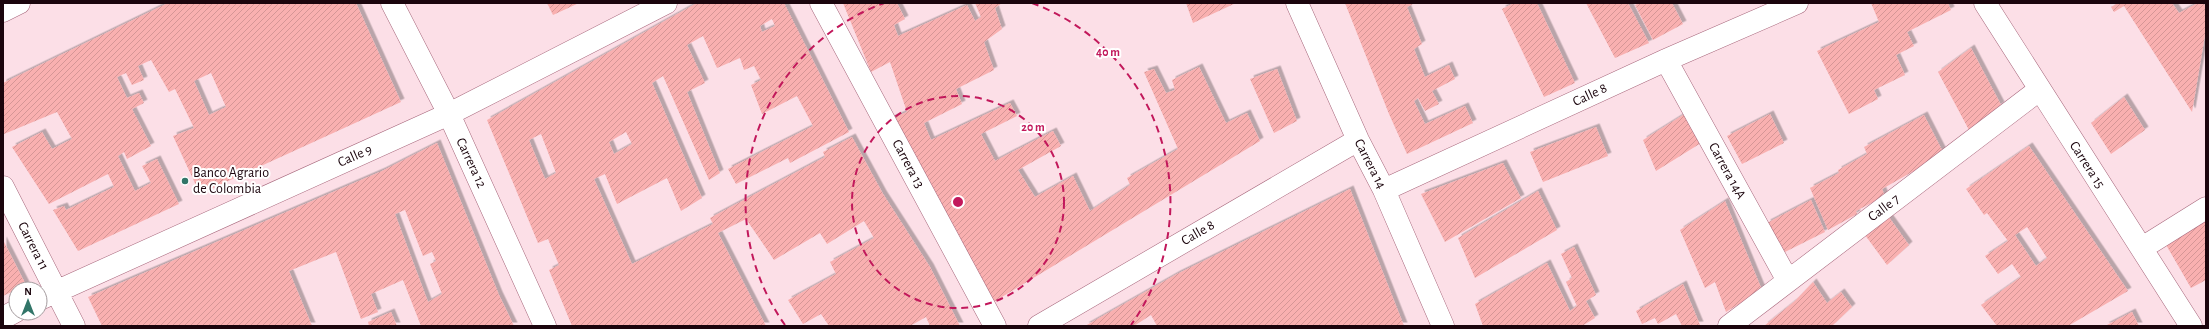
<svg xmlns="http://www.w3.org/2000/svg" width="2209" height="329" viewBox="0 0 2209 329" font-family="'Alegreya Sans',sans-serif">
	<defs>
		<pattern id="building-hatch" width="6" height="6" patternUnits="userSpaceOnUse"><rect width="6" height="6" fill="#f9b0b0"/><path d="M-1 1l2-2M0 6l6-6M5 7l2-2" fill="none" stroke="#d59696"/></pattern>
		<filter id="shadow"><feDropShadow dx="3.5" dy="-3.5" stdDeviation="0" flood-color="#0004"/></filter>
	</defs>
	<rect width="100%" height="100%" fill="#fcdfe7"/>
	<!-- building -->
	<path fill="url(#building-hatch)" fill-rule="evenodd" filter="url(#shadow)" d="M168,3H356L401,102L200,194L173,136L194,128L175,89L169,92L151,60L138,66L144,80L132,85L126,73L117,77L127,98L139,93L144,103L132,109L151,146L127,159L124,152L118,156L135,191L151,183L142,166L157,159L179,204L78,251L53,210L64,206L66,210L114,187L108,174L49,204L12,147L42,132L52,149L72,139L57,112L4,134L3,83ZM211,73L226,107L209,115L194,81Z
		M547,3H579L553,15Z
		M697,3H784L849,132L790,163L788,158L736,184L728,169L813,126L797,96L762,114L751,85L761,80L754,66L744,70L740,58L717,68L703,36L687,45L705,83L687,92L720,173L709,180L663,76L652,83L702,198L681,211L667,178L617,204L605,174L594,179L632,264L713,224L710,218L825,157L823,152L852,137L883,194L930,267L960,326H930L926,317L910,326H829L821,314L803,324L788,300L836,274L830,262L874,238L864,221L827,244L820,233L774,260L746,219L718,233L766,326H572L549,270L559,265L548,239L538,243L487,120ZM772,19L775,26L762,32L760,26ZM626,132L632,144L614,154L609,142ZM541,134L556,173L545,179L529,140Z
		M843,3H897L905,19L894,25L898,36L967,5L975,21L981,17L975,3H1002L995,8L1002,29L984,42L994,70L956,89L962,104L924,123L931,140L1010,103L1017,116L981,134L995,161L1053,131L1061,146L1018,170L1035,197L1073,176L1090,211L1130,185L1127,178L1178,149L1144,72L1154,69L1166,93L1175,90L1172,80L1199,67L1226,123L1247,113L1260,141L987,306L888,120L907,112L890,62L871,72Z
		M1186,3H1236L1193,23Z
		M1345,3H1415L1407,7L1422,44L1414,49L1425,77L1449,65L1455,79L1432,91L1439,104L1425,111L1418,98L1414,101L1425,124L1465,106L1473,123L1407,154L1389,114Z
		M1514,3H1537L1575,83L1544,97L1502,9Z
		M1586,3H1628L1649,43L1615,58Z
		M1639,3H1672L1683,24L1653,40L1635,5Z
		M1871,3H1948L1951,10L1907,32L1914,46L1896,55L1905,75L1874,90L1878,99L1849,114L1817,51L1879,22Z
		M2118,3H2172L2179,13L2198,3H2203L2206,7V29L2192,112L2124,6L2114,12L2111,7Z
		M1971,48L2001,105L1969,130L1938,72Z
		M1277,69L1297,121L1274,133L1250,79Z
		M2124,97L2145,130L2111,154L2091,123Z
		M1688,112L1701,143L1656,171L1643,140Z
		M1770,114L1784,143L1742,164L1727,136Z
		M1924,115L1944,154L1882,189L1885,196L1856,211L1857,214L1828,230L1810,188L1839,173L1838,170L1867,154L1864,147Z
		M1596,127L1608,156L1543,182L1530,152Z
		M437,143L499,295L514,326H421L403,280L371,294L378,312L361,319L336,252L289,271L312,326H102L88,297L382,171ZM405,210L423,256L432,252L436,261L430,264L442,294L428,302L395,214Z
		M2029,146L2128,291L2068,326H1997L1981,305L2021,277L2012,264L1998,274L1985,256L2008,241L1987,213L1984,215L1966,189ZM2027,227L2047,258L2036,266L2015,235Z
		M1503,163L1521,198L1445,242L1421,194Z
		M1350,189L1404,326H1157L1151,315L1134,326H1085L1177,274Z
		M1538,191L1557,230L1475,278L1458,238Z
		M1811,200L1825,232L1781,254L1767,223Z
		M1725,201L1762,290L1726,312L1715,282L1705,288L1680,230Z
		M1888,216L1909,245L1887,265L1865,235Z
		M2206,220V280L2191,288L2165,243Z
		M3,240L26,285L3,296Z
		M1574,247L1596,295L1586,301L1595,318L1582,326H1483L1475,304L1547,263L1570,311L1577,306L1566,282L1572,278L1561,254Z
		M1813,282L1827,303L1841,292L1852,307L1832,326H1764L1795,301Z
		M1683,284L1700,325L1682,326L1676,314L1658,324L1655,318L1642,324L1636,311Z
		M391,312L397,326H369L368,322Z
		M2132,312L2139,326H2105Z"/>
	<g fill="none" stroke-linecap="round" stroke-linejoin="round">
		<defs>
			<path id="minor" d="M392,3L449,114L545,326
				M821,3L995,326
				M1297,3L1358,140L1384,190L1443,326
				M1985,3L2191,326
				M3,11L19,3
				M1666,60L1788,281
				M3,187L74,326
				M1384,190L1666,60L1797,3
				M2142,248L2206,208
				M40,299L449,114L666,3
				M3,318L16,311
				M1039,326L1358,140
				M1729,326L2039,90"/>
		</defs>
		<!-- minor casing -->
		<use href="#minor" stroke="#a7677c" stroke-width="23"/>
		<!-- minor -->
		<use href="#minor" stroke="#fff" stroke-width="22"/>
	</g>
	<!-- distance rings -->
	<g fill="none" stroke="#c2185b" stroke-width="2" stroke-dasharray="7 5">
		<circle cx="958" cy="202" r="106"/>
		<path d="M785 325A212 212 0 0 1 884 3M1032 3A212 212 0 0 1 1131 325"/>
	</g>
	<!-- markers -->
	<circle fill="#317568" stroke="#fff" stroke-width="1.5" cx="185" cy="181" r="4"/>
	<g text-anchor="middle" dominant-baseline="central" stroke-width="4" stroke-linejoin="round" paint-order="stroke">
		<!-- street labels -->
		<g font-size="14" fill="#1b050d" stroke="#fff">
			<text transform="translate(1590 95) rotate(-25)">Calle 8</text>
			<text transform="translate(355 156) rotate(-24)">Calle 9</text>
			<text transform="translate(471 163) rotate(65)">Carrera 12</text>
			<text transform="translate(908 164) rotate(62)">Carrera 13</text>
			<text transform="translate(1370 164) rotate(63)">Carrera 14</text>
			<text transform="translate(2087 165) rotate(57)">Carrera 15</text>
			<text transform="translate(1727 171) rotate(61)">Carrera 14A</text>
			<text transform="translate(1884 208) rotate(-37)">Calle 7</text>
			<text transform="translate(1198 233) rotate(-30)">Calle 8</text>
			<text transform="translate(33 246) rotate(63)">Carrera 11</text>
		</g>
		<!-- poi labels -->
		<g font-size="14" fill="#1b050d" stroke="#fff" text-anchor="start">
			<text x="193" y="173">Banco Agrario<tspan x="193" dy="16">de Colombia</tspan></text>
		</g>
	</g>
	<circle cx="958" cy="202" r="6" fill="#c2185b" stroke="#fff" stroke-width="2"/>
	<g font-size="12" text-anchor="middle" font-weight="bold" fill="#c2185b" stroke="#fff" stroke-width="4" stroke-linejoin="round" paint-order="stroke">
		<text x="1108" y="56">40 m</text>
		<text x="1033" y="131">20 m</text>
	</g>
	<!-- border -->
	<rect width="2209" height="329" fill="none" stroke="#1b050d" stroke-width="8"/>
	<!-- north arrow -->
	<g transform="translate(28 301)"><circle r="19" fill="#ffffff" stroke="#a49b9e"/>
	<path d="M0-3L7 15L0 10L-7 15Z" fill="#317568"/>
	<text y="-6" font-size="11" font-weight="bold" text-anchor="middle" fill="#1b050d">N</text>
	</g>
</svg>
